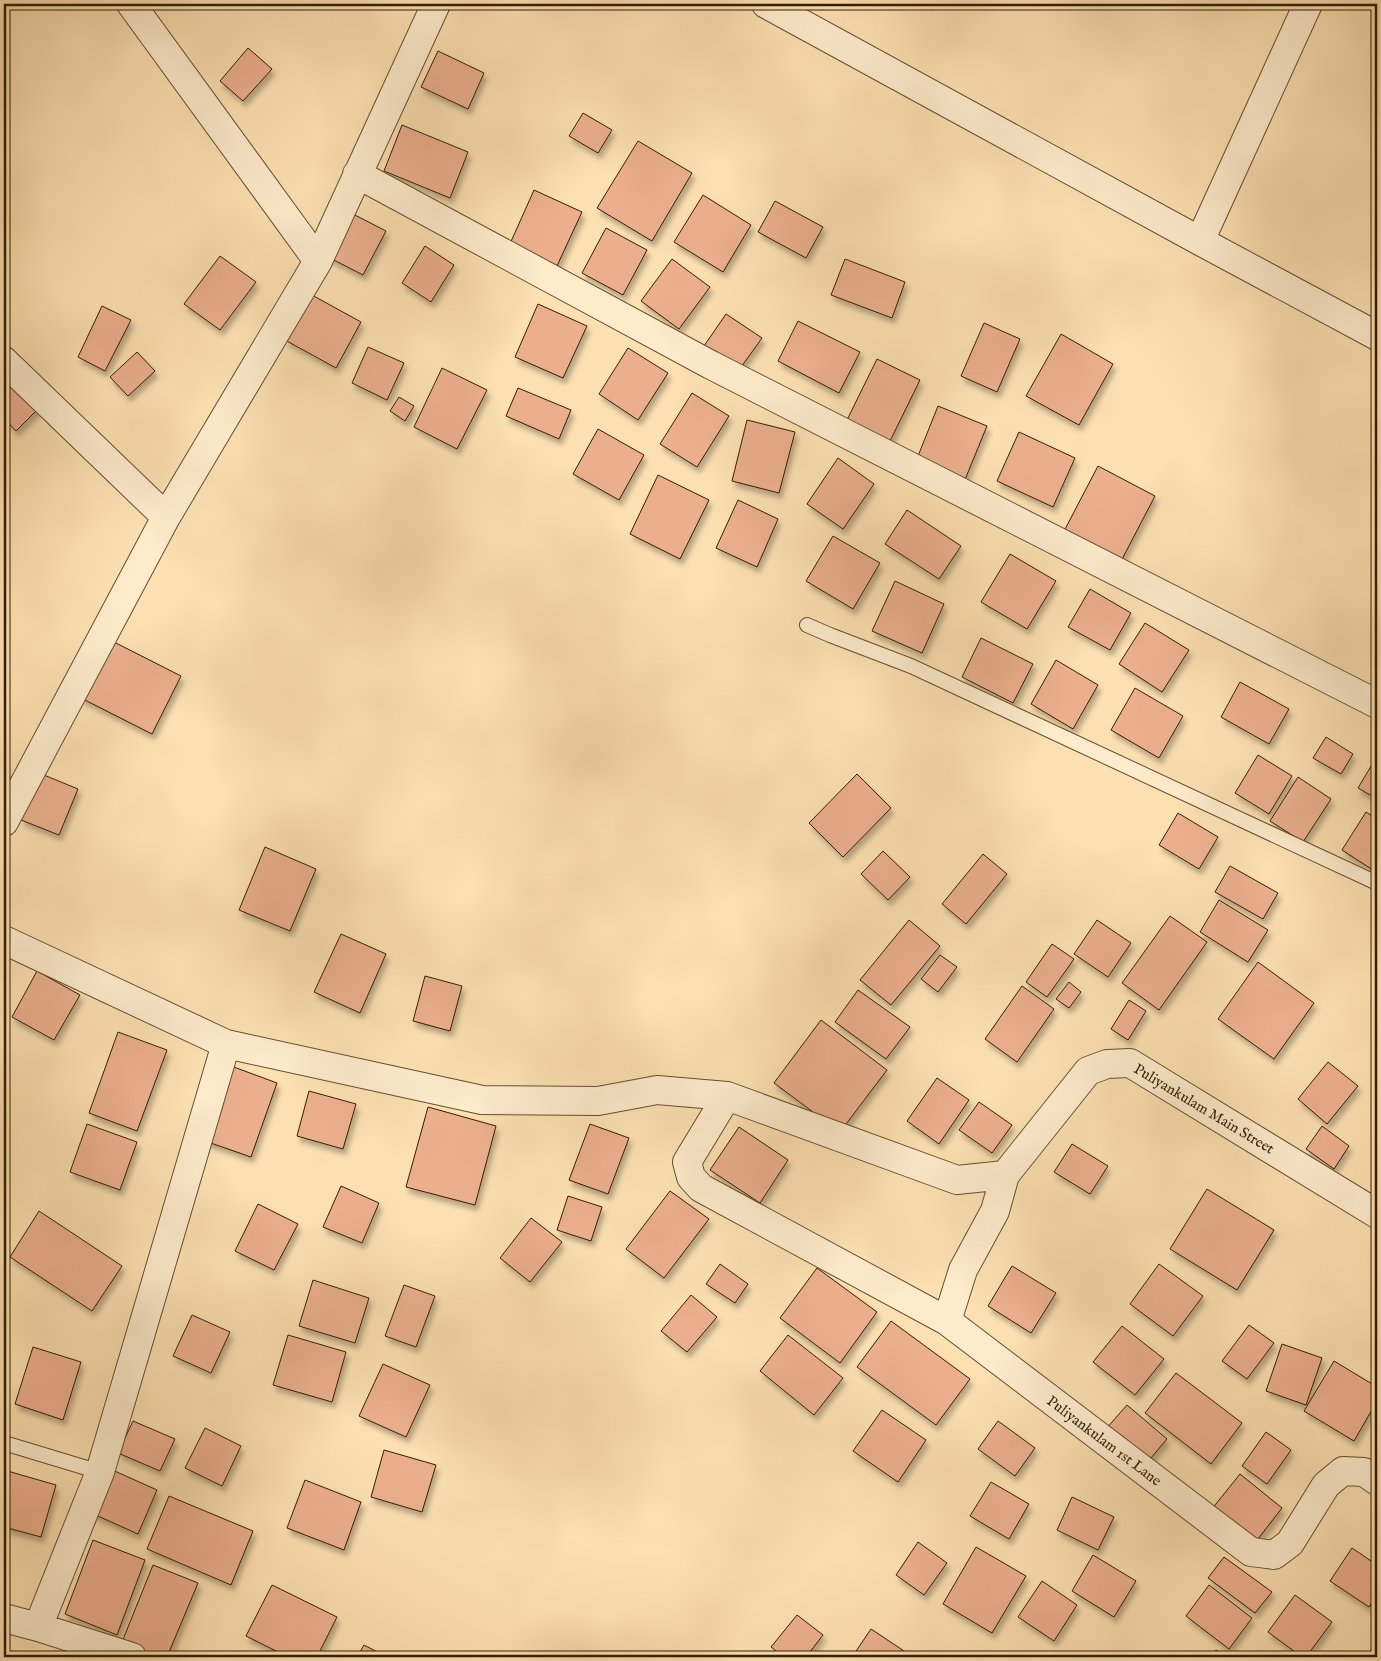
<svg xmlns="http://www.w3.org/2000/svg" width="1381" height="1661" viewBox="0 0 1381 1661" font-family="'IM FELL English',serif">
	<defs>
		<filter id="shadow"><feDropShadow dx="3" dy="5.5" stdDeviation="2.5" flood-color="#0004"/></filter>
	</defs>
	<rect width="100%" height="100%" fill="#fce0b1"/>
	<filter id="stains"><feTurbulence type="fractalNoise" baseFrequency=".004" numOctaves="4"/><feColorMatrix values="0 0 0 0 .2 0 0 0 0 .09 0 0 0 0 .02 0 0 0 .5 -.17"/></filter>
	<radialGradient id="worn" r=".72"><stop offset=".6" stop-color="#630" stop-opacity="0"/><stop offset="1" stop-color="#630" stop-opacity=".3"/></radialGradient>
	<!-- building -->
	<path fill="#ebaf8d" stroke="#331e01" filter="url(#shadow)" d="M248,48L272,69L243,101L220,81Z
		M438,51L484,73L468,109L421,87Z
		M583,113L612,130L598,153L569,136Z
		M402,125L468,152L450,198L384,171Z
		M638,141L692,173L652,241L597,208Z
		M534,190L582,212L556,268L509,246Z
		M703,195L751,225L723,272L674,242Z
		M775,201L823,227L806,258L758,232Z
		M351,213L386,231L363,275L328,257Z
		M606,228L647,250L623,295L582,273Z
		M425,246L454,265L431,302L402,283Z
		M220,256L256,282L220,330L184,304Z
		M672,259L710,287L679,329L641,301Z
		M845,259L905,282L892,318L831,295Z
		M310,294L361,322L336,368L285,340Z
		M538,304L587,326L563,378L515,357Z
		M102,306L131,320L105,371L78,357Z
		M726,314L762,338L739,370L704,346Z
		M798,321L860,352L839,393L778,361Z
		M984,323L1020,339L997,392L961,376Z
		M1061,334L1113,364L1079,425L1026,396Z
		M368,347L404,363L387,400L352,383Z
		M628,348L668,373L638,420L599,394Z
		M137,352L155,371L128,396L110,377Z
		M877,359L920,380L890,441L847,420Z
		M442,368L487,390L457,449L414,427Z
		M4,377L42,405L16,431L4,418Z
		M518,388L571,410L559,439L506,416Z
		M692,393L729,416L697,467L660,444Z
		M399,397L414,406L405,421L390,411Z
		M938,406L987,426L964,482L916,461Z
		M747,420L795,432L779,493L732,481Z
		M598,429L644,455L619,500L573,474Z
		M1019,432L1075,458L1053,507L997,481Z
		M838,458L874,484L843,529L807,504Z
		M1098,466L1155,496L1119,565L1062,535Z
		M658,475L709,500L680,559L630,534Z
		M738,500L778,519L757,567L716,548Z
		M907,510L961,546L939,579L885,544Z
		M833,536L880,563L853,609L806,581Z
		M1010,554L1056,581L1027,629L981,602Z
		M895,581L944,604L922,653L872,631Z
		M1090,589L1131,613L1110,650L1068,627Z
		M1145,623L1189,650L1162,692L1119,664Z
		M981,638L1033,664L1013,703L962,677Z
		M108,639L181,676L152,734L79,697Z
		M1056,660L1098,685L1073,729L1031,704Z
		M1240,682L1289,709L1269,744L1221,717Z
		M1135,688L1183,716L1159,758L1111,730Z
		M1326,737L1353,754L1341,774L1313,758Z
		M1258,755L1292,776L1269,814L1235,793Z
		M1377,756V799L1358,788Z
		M39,773L78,789L59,835L21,820Z
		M857,774L891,808L843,857L809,823Z
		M1298,777L1331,799L1303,842L1270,821Z
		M1366,812L1377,819L1376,872L1342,850Z
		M1178,813L1218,837L1199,869L1159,845Z
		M265,847L316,869L290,931L239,910Z
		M883,851L910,877L888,900L861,874Z
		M983,854L1007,874L966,924L942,904Z
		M1230,866L1278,893L1263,919L1215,892Z
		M1219,900L1268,930L1248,962L1200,932Z
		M1170,916L1207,942L1159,1010L1122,983Z
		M909,920L940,946L891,1005L860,980Z
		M1097,920L1131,943L1108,977L1074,954Z
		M1377,929V946L1371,943Z
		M341,934L386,954L360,1013L314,992Z
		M1052,944L1074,959L1047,997L1026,982Z
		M940,955L957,967L938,992L921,979Z
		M1258,962L1314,1003L1274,1059L1218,1019Z
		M37,971L80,995L54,1040L12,1017Z
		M425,976L462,986L450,1031L413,1021Z
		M1069,982L1081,992L1069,1008L1056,999Z
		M1022,986L1054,1009L1017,1062L985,1039Z
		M858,990L910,1027L886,1059L835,1022Z
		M1129,1000L1146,1011L1128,1040L1111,1029Z
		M821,1020L887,1070L840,1132L774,1083Z
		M118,1032L167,1050L137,1131L89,1113Z
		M1328,1062L1358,1086L1327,1124L1298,1099Z
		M231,1066L277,1083L251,1157L205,1141Z
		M937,1078L969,1100L939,1144L907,1121Z
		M309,1091L356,1104L343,1149L297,1136Z
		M979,1102L1012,1125L992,1153L959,1130Z
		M428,1107L496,1126L475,1205L406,1187Z
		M87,1124L137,1142L120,1190L70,1172Z
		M590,1124L629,1138L608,1194L569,1180Z
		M1322,1126L1349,1146L1334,1169L1306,1149Z
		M739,1127L788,1160L760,1203L710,1170Z
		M1072,1144L1108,1166L1090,1194L1054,1172Z
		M341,1186L379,1203L362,1243L323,1227Z
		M1207,1189L1274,1230L1237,1290L1170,1249Z
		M670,1191L709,1219L664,1278L626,1249Z
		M568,1196L602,1207L591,1241L557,1230Z
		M258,1204L298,1224L274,1270L235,1251Z
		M39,1211L122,1266L92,1311L10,1257Z
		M531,1218L562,1242L530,1282L500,1258Z
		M720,1264L748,1284L735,1303L706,1284Z
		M1159,1264L1203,1296L1173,1336L1130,1304Z
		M1012,1266L1056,1293L1031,1333L988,1306Z
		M817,1268L877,1312L840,1363L780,1318Z
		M313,1280L369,1298L355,1343L299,1326Z
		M404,1285L435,1296L416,1347L385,1336Z
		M691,1295L717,1317L687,1352L661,1331Z
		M192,1315L230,1332L211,1373L173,1356Z
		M891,1321L970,1379L936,1425L857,1367Z
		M1249,1325L1274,1343L1247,1379L1222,1361Z
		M1122,1326L1164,1359L1135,1395L1093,1362Z
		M288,1335L346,1352L332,1402L273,1385Z
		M788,1335L843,1378L814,1415L760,1371Z
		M1282,1344L1322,1358L1306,1405L1266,1391Z
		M33,1347L81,1362L63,1420L15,1404Z
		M1334,1361L1377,1387V1401L1354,1441L1304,1411Z
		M383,1364L430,1385L406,1437L359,1416Z
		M1176,1373L1242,1423L1211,1464L1145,1413Z
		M1127,1405L1167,1439L1145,1465L1105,1430Z
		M882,1410L926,1440L898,1482L853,1451Z
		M133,1421L175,1439L160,1471L118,1453Z
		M998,1421L1035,1448L1015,1476L978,1449Z
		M205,1428L241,1446L222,1486L185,1468Z
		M1266,1432L1291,1450L1267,1484L1242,1466Z
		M384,1450L436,1465L422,1512L371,1497Z
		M108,1468L157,1490L138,1534L89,1512Z
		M4,1470L56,1485L41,1537L4,1527Z
		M1240,1474L1282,1508L1254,1544L1211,1510Z
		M305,1480L361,1502L344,1550L287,1528Z
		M991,1482L1029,1504L1009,1539L970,1516Z
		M169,1496L253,1531L231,1585L147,1549Z
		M1072,1497L1114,1517L1098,1550L1057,1530Z
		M93,1540L145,1560L117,1635L65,1614Z
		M918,1542L947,1563L924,1595L896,1575Z
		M976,1547L1026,1576L992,1633L943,1604Z
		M1352,1548L1377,1565V1594L1369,1607L1330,1581Z
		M1093,1555L1136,1581L1114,1617L1072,1591Z
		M1224,1557L1272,1592L1255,1613L1208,1578Z
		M153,1565L198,1583L167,1657H159L122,1642Z
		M1042,1581L1077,1605L1054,1641L1018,1617Z
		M272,1585L337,1617L317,1657H288L246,1636Z
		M1209,1585L1252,1618L1229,1649L1186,1616Z
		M1295,1595L1332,1622L1306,1657H1302L1268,1632Z
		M797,1615L823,1635L806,1657H784L771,1647Z
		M871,1629L913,1657H852Z
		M364,1645L387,1657H357Z
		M1216,1650L1227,1657H1212Z
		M1019,1651L1029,1657H1015Z"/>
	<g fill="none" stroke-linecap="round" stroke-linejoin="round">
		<defs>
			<path id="lane" d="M807,625L830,635L911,666L1377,883
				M4,1443L100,1472"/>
			<path id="street" d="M131,4L318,261
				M766,4L1200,241L1377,336
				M357,174L711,365L1377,704
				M1200,241L1308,4
				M4,361L166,517
				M4,822L166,517L318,261L436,4
				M4,940L226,1044L482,1100L598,1101L657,1090L727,1096L957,1180L1005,1175
				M727,1096L687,1162L691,1177L701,1188L947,1321L1251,1552L1274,1555L1290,1543L1326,1485L1343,1471L1364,1472L1377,1481
				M947,1321L963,1270L995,1211L1005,1175L1088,1071L1107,1064L1130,1063L1377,1214
				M4,1618L38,1627L132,1657
				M38,1627L100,1472L226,1044"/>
		</defs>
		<!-- lane casing -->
		<use href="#lane" stroke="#654e2d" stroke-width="16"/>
		<!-- street casing -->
		<use href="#street" stroke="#654e2d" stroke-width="30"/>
		<!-- lane -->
		<use href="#lane" stroke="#fdebcc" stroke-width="14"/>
		<!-- street -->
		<use href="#street" stroke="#fdebcc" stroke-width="28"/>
	</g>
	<g text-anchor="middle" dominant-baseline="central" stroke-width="4" stroke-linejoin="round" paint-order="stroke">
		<!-- street labels -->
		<g font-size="15" fill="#331e01" stroke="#fdebcc">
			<text transform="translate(1204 1109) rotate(31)">Puliyankulam Main Street</text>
			<text transform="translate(1104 1441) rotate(37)">Puliyankulam 1st Lane</text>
		</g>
	</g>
	<!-- margin -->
	<rect width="1381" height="1661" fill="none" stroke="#fce0b1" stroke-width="20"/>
	<rect x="5" y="5" width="1371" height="1651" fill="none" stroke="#331e01" stroke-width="2.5"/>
	<rect x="10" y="10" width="1361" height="1641" fill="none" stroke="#331e01"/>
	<rect width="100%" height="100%" filter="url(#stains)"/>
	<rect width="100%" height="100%" fill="url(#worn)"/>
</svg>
